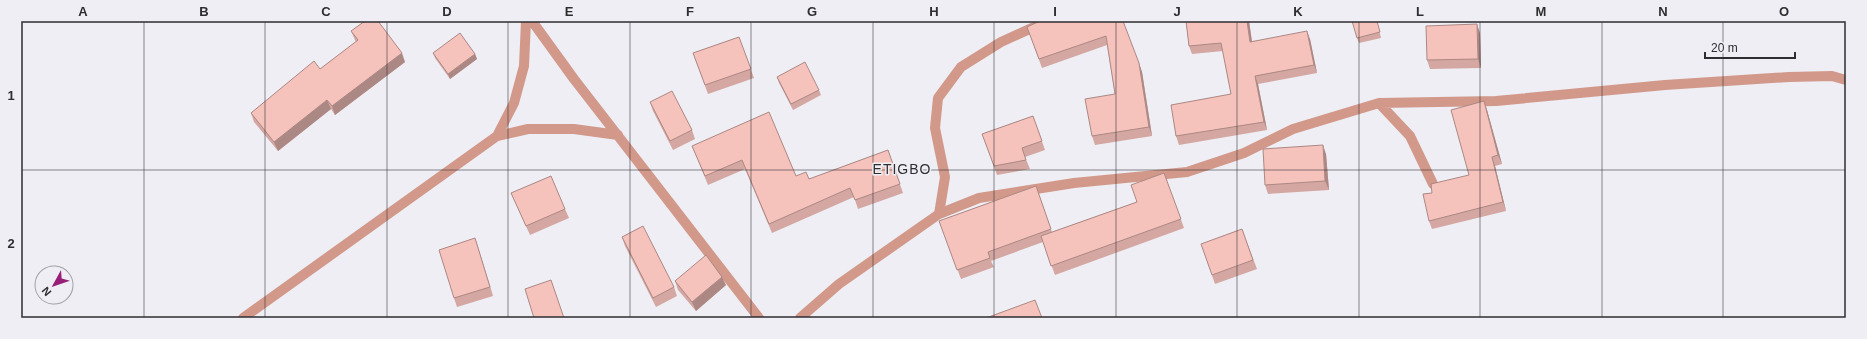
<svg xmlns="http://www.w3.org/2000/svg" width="1867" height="339" viewBox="0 0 1867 339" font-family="Arial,sans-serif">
	<rect width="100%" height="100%" fill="#eeeef4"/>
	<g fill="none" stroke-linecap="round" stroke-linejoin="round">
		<!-- minor -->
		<path stroke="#d2988a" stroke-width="10" d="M532,21L574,79L759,318
			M1379,103L1496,101L1665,85L1789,77L1832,76L1846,80
			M497,136L514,103L524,66L526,21
			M939,214L945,177L935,128L938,98L961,67L1001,42L1047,21
			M243,318L497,136L528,129H574L618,135
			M800,318L839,284L939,214L979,198L1074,183L1187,172L1244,153L1293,129L1379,103L1410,136L1433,184"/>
	</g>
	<!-- wall -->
	<path fill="#d4a7a2" d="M1123,21L1142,72L1152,136L1095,145L1092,136L1115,94L1107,45L1042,68L1027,27Z
		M1186,21H1249L1252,41L1310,39L1317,73L1258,84L1267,130L1179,145L1176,136L1231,94L1223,51L1192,54L1189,46Z
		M1377,21L1381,38L1359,43L1357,38Z
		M351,31L405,62L335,115L331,109L278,151L254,122L251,113L320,69L356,42L355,40Z
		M1480,33L1481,68L1430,69L1427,60Z
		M739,37L754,78L708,94L693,53Z
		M433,53L475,54L477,59L450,79L435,58Z
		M777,77L819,90L821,95L793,110L779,83Z
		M1484,101L1487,110L1502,164L1495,166L1506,211L1432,229L1429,221L1432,193L1469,175Z
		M650,102L692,130L695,139L673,150L653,111Z
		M1033,116L1045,150L1025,157L1030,169L997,175L982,134Z
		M692,146L796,176L809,179L888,150L903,193L858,209L854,197L772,233L745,169L708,185Z
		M1326,154L1329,190L1268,194L1265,185Z
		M1164,173L1184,228L1055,275L1043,242L991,261L994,267L961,279L939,221L1036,186L1052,232L1137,202Z
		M511,193L565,209L569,218L530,235L515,202Z
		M1242,229L1257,269L1215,284L1201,244Z
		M622,237L674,287L677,296L656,307L625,246Z
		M475,238L493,296L457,307L454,298Z
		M675,281L726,285L696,311L678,290Z"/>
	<!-- shaded-wall -->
	<path fill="#ac8884" d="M1247,21H1249L1253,50L1250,42Z
		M1477,24L1480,33L1481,68L1478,59Z
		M1307,31L1310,39L1317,73L1314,65Z
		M402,53L405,62L335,115L332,106Z
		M475,54L477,59L450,79L448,74Z
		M1139,63L1142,72L1152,136L1149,127Z
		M1255,76L1258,84L1267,130L1264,122Z
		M327,100L331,109L278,151L274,142Z
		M1484,101L1487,110L1502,164L1498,155Z
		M1323,145L1326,154L1329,190L1325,181Z
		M1492,157L1495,166L1506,211L1503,202Z
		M475,238L478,247L493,296L490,287Z
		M722,277L726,285L696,311L692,302Z"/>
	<!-- building -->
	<path fill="#f6c2bc" stroke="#ac8884" d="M365,21H378L402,53L332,106L327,100L274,142L251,113L314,61L320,69L358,40L351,31Z
		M1040,21H1123L1139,63L1149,127L1092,136L1085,99L1115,94L1106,36L1039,59L1027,27Z
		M1186,21H1247L1250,42L1307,31L1314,65L1255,76L1264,122L1176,136L1171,105L1231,94L1221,43L1189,46Z
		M1352,21H1377L1380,32L1357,38Z
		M1477,24L1478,59L1427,60L1426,26Z
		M460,33L475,54L448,74L433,53Z
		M739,37L751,69L705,85L693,53Z
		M805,62L819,90L791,104L777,77Z
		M672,91L692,130L670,141L650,102Z
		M1484,101L1498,155L1492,157L1503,202L1429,221L1423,194L1432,193L1431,184L1469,175L1451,110Z
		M769,112L796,176L806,172L809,179L888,150L900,184L855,200L850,188L769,224L742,160L705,176L692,146Z
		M1033,116L1042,141L1022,148L1026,160L994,166L982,134Z
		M1323,145L1325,181L1265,185L1263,149Z
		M1164,173L1181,219L1051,266L1041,236L1137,202L1131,185Z
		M551,176L565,209L526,226L511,193Z
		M1036,186L1051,229L988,252L990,258L957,270L939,221Z
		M643,226L674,287L653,298L622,237Z
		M1242,229L1253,260L1212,275L1201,244Z
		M475,238L490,287L454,298L439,250Z
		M706,255L722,277L692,302L675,281Z
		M551,280L564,318H534L525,289Z
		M1035,300L1042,318H986Z"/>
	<!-- grid -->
	<path fill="none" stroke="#2e2e30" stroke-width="1" stroke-opacity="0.55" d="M144,21V318M265,21V318M387,21V318M508,21V318M630,21V318M751,21V318M873,21V318M994,21V318M1116,21V318M1237,21V318M1359,21V318M1480,21V318M1602,21V318M1723,21V318M21,170H1846"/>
	<g text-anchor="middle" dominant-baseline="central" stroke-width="3" stroke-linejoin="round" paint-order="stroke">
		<!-- quarter labels -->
		<g font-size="14" letter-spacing="1" fill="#2e2e30" stroke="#eeeef4">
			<text x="902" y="169">ETIGBO</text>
		</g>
	</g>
	<!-- border -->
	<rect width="1867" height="339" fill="none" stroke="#eeeef4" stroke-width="44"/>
	<!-- north arrow -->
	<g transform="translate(54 285) rotate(230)"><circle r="19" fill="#eeeef4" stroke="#a1a1a6"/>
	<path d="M0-3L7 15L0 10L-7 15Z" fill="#981f78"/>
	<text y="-6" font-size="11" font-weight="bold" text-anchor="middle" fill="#2e2e30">N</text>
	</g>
	<!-- scale -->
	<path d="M1705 52v6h90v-6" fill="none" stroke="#2e2e30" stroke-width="2"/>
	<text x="1711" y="52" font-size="12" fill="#2e2e30" stroke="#eeeef4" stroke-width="3" paint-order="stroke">20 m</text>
	<rect x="22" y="22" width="1823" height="295" fill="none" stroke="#2e2e30" stroke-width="1.5"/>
	<g font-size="13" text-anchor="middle" font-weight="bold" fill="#2e2e30">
		<text x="83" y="16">A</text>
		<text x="204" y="16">B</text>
		<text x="326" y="16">C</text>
		<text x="447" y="16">D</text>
		<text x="569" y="16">E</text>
		<text x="690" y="16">F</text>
		<text x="812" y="16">G</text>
		<text x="934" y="16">H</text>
		<text x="1055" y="16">I</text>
		<text x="1177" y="16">J</text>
		<text x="1298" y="16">K</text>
		<text x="1420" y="16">L</text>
		<text x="1541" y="16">M</text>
		<text x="1663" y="16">N</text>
		<text x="1784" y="16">O</text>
		<text x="11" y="100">1</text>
		<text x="11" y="248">2</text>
	</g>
</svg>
